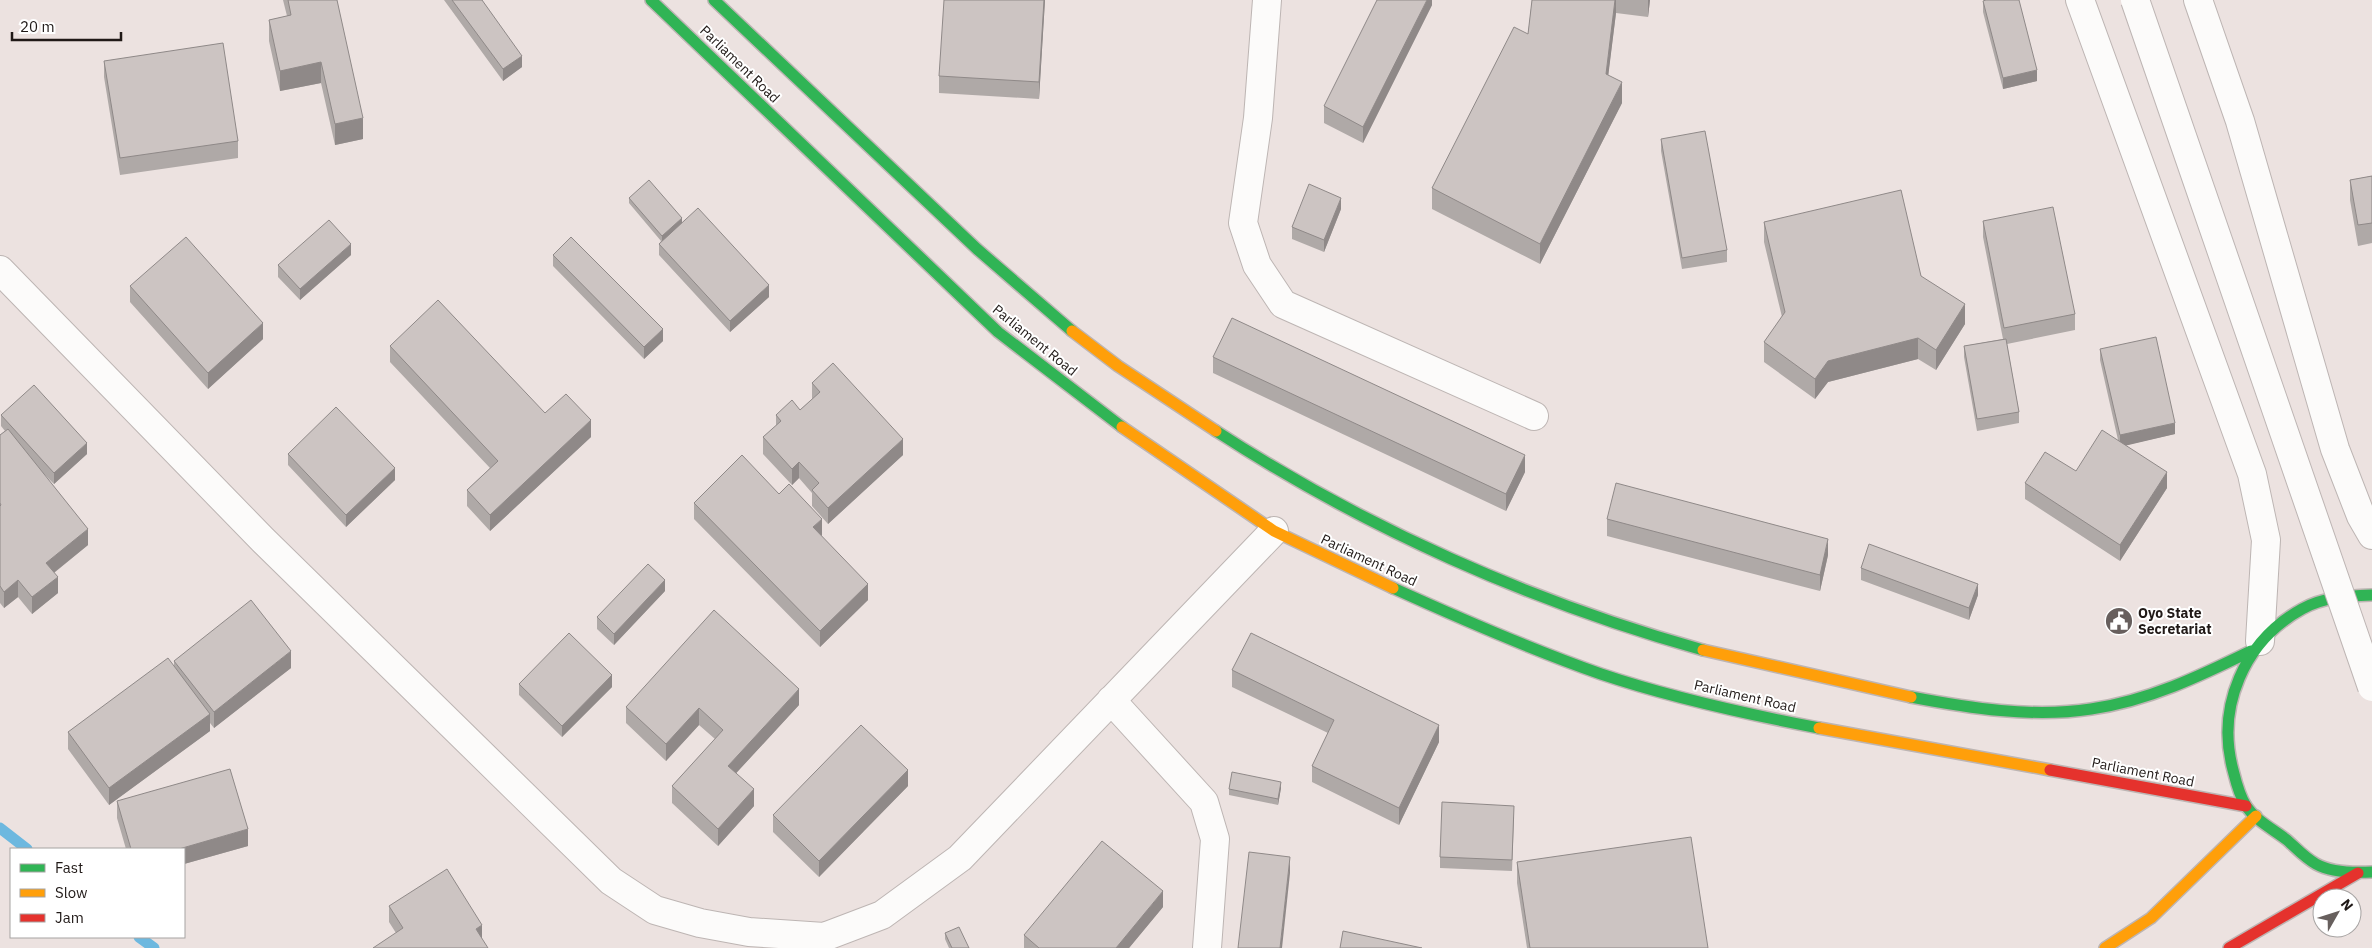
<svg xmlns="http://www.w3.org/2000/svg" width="2372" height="948" viewBox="0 0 2372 948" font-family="'IBM Plex Sans',sans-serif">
	<rect width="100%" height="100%" fill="#ece2e0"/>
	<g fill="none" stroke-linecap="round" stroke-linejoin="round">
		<!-- stream -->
		<path stroke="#6db8df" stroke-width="11" d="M0,828L27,849
			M139,937L154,948"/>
		<defs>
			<path id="street" d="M1267,0L1258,118L1243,223L1257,265L1283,304L1534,416
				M2080,0L2252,474L2266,540L2260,641
				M2198,0L2240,121L2335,449L2361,516L2372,535
				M0,270L263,540L611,881L655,910L700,923L749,932L824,937L882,915L960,858L1274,531
				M1111,700L1204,802L1215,839L1207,948"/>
			<path id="fast" d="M651,0L998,332L1122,427
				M714,0L977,249L1072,331
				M1216,431C1365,528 1532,602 1703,650
				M1393,588C1461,619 1530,649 1601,674C1672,698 1746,714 1819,728
				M2372,595C2348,596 2323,597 2302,609C2244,641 2216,707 2233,770C2236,782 2239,795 2246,806C2256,821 2273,829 2287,840C2296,848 2305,858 2316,864C2332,873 2354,873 2372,872
				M1911,697C1969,708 2032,718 2091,709C2148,701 2200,676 2251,651"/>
			<path id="slow" d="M1072,331L1118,366L1216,431
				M1122,427L1274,531L1393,588
				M1703,650L1911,697
				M1819,728L2050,770
				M2105,948L2151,918L2256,816"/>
			<path id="jam" d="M2050,770L2246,806
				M2229,948L2358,873"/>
		</defs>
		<!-- street casing -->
		<use href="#street" stroke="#bdb5b3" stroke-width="30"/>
		<!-- fast casing -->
		<use href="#fast" stroke="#bdb5b3" stroke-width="14"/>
		<!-- slow casing -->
		<use href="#slow" stroke="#bdb5b3" stroke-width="14"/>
		<!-- jam casing -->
		<use href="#jam" stroke="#bdb5b3" stroke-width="14"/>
		<!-- street -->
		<use href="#street" stroke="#fcfbfa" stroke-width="28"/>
		<!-- fast -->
		<use href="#fast" stroke="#30b455" stroke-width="11"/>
		<!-- slow -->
		<use href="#slow" stroke="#ff9f0a" stroke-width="11"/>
		<!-- jam -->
		<use href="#jam" stroke="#e5322d" stroke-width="11"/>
		<defs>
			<path id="street-bridge" d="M2135,0L2372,687"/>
		</defs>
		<!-- street-bridge casing -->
		<use href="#street-bridge" stroke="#bdb5b3" stroke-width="30" stroke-linecap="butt"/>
		<!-- street-bridge -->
		<use href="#street-bridge" stroke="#fcfbfa" stroke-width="28"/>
	</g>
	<!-- wall -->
	<path fill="#afa9a7" d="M283,0H337L363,139L335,145L321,83L280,91L269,41V20L287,16Z
		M444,0H482L522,67L503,81Z
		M1045,0L1039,99L939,93V76Z
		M1432,0V5L1363,143L1324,123V106Z
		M1532,0H1650L1648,17L1616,13L1608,75L1622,103L1540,264L1432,209V188L1528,34Z
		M1983,1L2037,81L2003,89L1983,12Z
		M104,61L238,141V158L120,175L104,77Z
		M1661,139L1727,250V262L1682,269L1661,151Z
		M2372,176V243L2358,246L2350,200V180Z
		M629,198L682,223L769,297L730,332L659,255V244L661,241L629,203Z
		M1341,209L1324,252L1292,239V227Z
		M1983,221L2075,314V330L2007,344L2019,412V423L1977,431L1964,357V346L2003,339L1983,237Z
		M1764,222L1921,276L1965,324L1936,370L1918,359L1828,382L1815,399L1764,362V342L1782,317L1764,242Z
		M351,255L300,300L278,277V265Z
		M553,255L663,341L644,359L553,266Z
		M130,286L263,339L208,389L130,302Z
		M390,346L591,437L490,531L467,506V490L490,468L390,362Z
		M2100,349L2175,434L2126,445L2167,488L2120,561L2025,499V483L2076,471L2118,440L2100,360Z
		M1213,357L1525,472L1506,511L1213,373Z
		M812,383L903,455L828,524L812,506V493L799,478L792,485L763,454V437L776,426V415L800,410L812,399Z
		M1,415L87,454L54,484L41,471L88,545L54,573L58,593L32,614L18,597L4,608L0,603V435L5,431L1,426Z
		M288,454L395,480L346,527L288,465Z
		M779,494L822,535L821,536L868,600L820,647L694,519V503Z
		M1607,519L1828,555L1820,591L1607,536Z
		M1861,568L1978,595L1969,620L1861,580Z
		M665,591L614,645L597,629V617Z
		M174,661L291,668L214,728L210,723V731L109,805L68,749V732L174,665Z
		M1232,670L1439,742L1399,825L1312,782V766L1328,733L1232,687Z
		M519,684L612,687L562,737L519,695Z
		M799,705L736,773L754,806L718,846L672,803V786L715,739L699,725L666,761L626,723V707Z
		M908,786L819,877L773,832V815Z
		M1281,788L1278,805L1229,795V789Z
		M117,801L248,846L184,864V849H126L117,818Z
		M1514,817L1512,871L1440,868V857Z
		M1517,862L1708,948H1527L1517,883Z
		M389,906L482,925L396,933L389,922Z
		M1163,907L1129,948H1024V935Z
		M945,933L969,948H949L945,939Z"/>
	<!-- shaded-wall -->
	<path fill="#8f8988" d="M1044,0H1045L1039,99V82Z
		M1427,0H1432V5L1363,143V127Z
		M1615,0H1616V13L1606,94V74Z
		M1648,0H1650L1648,17Z
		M522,56V67L503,81V69Z
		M321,62V83L280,91V71Z
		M2037,70V81L2003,89V78Z
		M1622,82V103L1540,264V244Z
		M363,118V139L335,145V124Z
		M1341,198V209L1324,252V240Z
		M682,218V224L662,242V236Z
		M351,244V255L300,300V289Z
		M769,285V297L730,332V321Z
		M1965,304V324L1936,370V350Z
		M263,323V339L208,389V373Z
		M663,329V341L644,359V347Z
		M1918,338V359L1828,382L1815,399V379L1828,361Z
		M591,420V437L490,531V515Z
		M2175,423V434L2120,447V435Z
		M903,439V455L828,524V508Z
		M87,443V454L54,484V473Z
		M1525,455V472L1506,511V494Z
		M799,462V478L792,485V469Z
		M395,468V480L346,527V515Z
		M2167,472V488L2120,561V545Z
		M822,519V535L813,544V527Z
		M88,529V545L46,579V563Z
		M1828,539V555L1820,591V575Z
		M58,577V593L32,614V597Z
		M18,580V597L4,608V592Z
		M665,580V591L614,645V634Z
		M868,584V600L820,647V631Z
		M1978,584V595L1969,620V608Z
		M291,651V668L214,728V712Z
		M612,675V687L562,737V726Z
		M799,689V705L728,782V766Z
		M699,708V725L666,761V744Z
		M210,714V731L109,805V788Z
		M1439,725V742L1399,825V808Z
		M908,770V786L819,877V861Z
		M1281,782V788L1278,805V799Z
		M754,789V806L718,846V829Z
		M248,829V846L184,864V849H179Z
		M1290,857V873L1282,948H1280Z
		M1163,891V907L1129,948H1116Z
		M482,925V942L476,929Z"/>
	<!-- building -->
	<path fill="#ccc4c2" stroke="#8f8988" d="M288,0H337L363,118L335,124L321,62L280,71L269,20L291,15Z
		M452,0H482L522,56L503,69Z
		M944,0H1044L1039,82L939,76Z
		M1377,0H1427L1363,127L1324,106Z
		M1532,0H1615L1606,74L1622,82L1540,244L1432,188L1514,27L1528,34Z
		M1986,0H2019L2037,70L2003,78L1983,1Z
		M223,43L238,141L120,158L104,61Z
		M1705,131L1727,250L1682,258L1661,139Z
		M2372,176V223L2358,225L2350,180Z
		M649,180L682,218L662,236L629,198Z
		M1309,184L1341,198L1324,240L1292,227Z
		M1901,190L1921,276L1965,304L1936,350L1918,338L1828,361L1815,379L1764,342L1785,312L1764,222Z
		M2053,207L2075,314L2004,328L1983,221Z
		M698,208L769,285L730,321L659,244Z
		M329,220L351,244L300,289L278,265Z
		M186,237L263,323L208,373L130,286Z
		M571,237L663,329L644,347L553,255Z
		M438,300L545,413L566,394L591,420L490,515L467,490L498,461L390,346Z
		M1232,318L1525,455L1506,494L1213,357Z
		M2156,337L2175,423L2120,435L2100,349Z
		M2006,339L2019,412L1977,419L1964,346Z
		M833,363L903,439L828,508L812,490L819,483L799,462L792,469L763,437L781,421L776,415L792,400L800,410L820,392L812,383Z
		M34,385L87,443L54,473L1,415Z
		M336,407L395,468L346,515L288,454Z
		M8,429L88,529L46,563L58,577L32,597L18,580L4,592L0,586V506L1,505L0,503V435Z
		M2102,430L2167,472L2120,545L2025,483L2045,452L2076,471Z
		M742,455L779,494L789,484L822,519L813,527L868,584L820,631L694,503Z
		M1616,483L1828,539L1820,575L1607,519Z
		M1869,544L1978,584L1969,608L1861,568Z
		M648,564L665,580L614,634L597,617Z
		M251,600L291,651L214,712L174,661Z
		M714,610L799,689L728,766L754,789L718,829L672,786L723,730L699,708L666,744L626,707Z
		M569,633L612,675L562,726L519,684Z
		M1251,633L1439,725L1399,808L1312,766L1334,720L1232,670Z
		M168,658L210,714L109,788L68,732Z
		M861,725L908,770L819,861L773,815Z
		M230,769L248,829L179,849H131L117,801Z
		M1232,772L1281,782L1278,799L1229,789Z
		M1442,802L1514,806L1512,860L1440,857Z
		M1691,837L1708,948H1530L1517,862Z
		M1102,841L1163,891L1116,948H1039L1024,935Z
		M1249,852L1290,857L1280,948H1238Z
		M447,869L482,925L476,929L488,948H373L403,928L389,906Z
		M959,927L969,948H952L945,933Z
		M1343,931L1422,948H1340Z"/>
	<!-- icons -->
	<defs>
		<symbol id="civic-disc" viewBox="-11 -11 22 22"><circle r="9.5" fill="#675f5d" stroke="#fff"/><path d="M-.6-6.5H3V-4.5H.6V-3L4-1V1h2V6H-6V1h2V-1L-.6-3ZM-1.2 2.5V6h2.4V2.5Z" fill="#fff"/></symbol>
	</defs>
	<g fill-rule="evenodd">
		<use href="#civic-disc" x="2103" y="605" width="32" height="32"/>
	</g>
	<g text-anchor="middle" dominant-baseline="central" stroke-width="4" stroke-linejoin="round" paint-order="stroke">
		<!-- street labels -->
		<g font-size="14" fill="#201917" stroke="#fff">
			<text transform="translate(740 64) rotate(44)">Parliament Road</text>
			<text transform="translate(1035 340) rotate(39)">Parliament Road</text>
			<text transform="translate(1369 560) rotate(25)">Parliament Road</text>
			<text transform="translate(1745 696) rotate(13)">Parliament Road</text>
			<text transform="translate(2143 772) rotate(11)">Parliament Road</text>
		</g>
		<!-- poi labels -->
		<g font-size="14" font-weight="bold" fill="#201917" stroke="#fff" text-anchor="start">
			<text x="2138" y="613">Oyo State<tspan x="2138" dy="16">Secretariat</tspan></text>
		</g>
	</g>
	<!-- legend -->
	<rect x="10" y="848" width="175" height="90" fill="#ffffff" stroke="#a6a3a2"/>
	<rect x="20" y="864" width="25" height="8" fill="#30b455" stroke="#a6a3a2"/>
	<text x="55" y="873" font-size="15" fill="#201917">Fast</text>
	<rect x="20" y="889" width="25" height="8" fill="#ff9f0a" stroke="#a6a3a2"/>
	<text x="55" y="898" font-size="15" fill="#201917">Slow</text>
	<rect x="20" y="914" width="25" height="8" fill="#e5322d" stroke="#a6a3a2"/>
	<text x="55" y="923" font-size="15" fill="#201917">Jam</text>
	<!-- north arrow -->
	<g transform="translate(2337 913) rotate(51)"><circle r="24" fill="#ffffff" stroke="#a6a3a2"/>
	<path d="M0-4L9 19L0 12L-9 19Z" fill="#675f5d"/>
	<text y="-8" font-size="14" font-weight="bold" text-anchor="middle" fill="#201917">N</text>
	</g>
	<!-- scale -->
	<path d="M12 32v8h109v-8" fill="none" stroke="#201917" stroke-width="2.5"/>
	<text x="20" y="32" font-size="15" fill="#201917" stroke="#ffffff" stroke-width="4" paint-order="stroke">20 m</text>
</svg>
